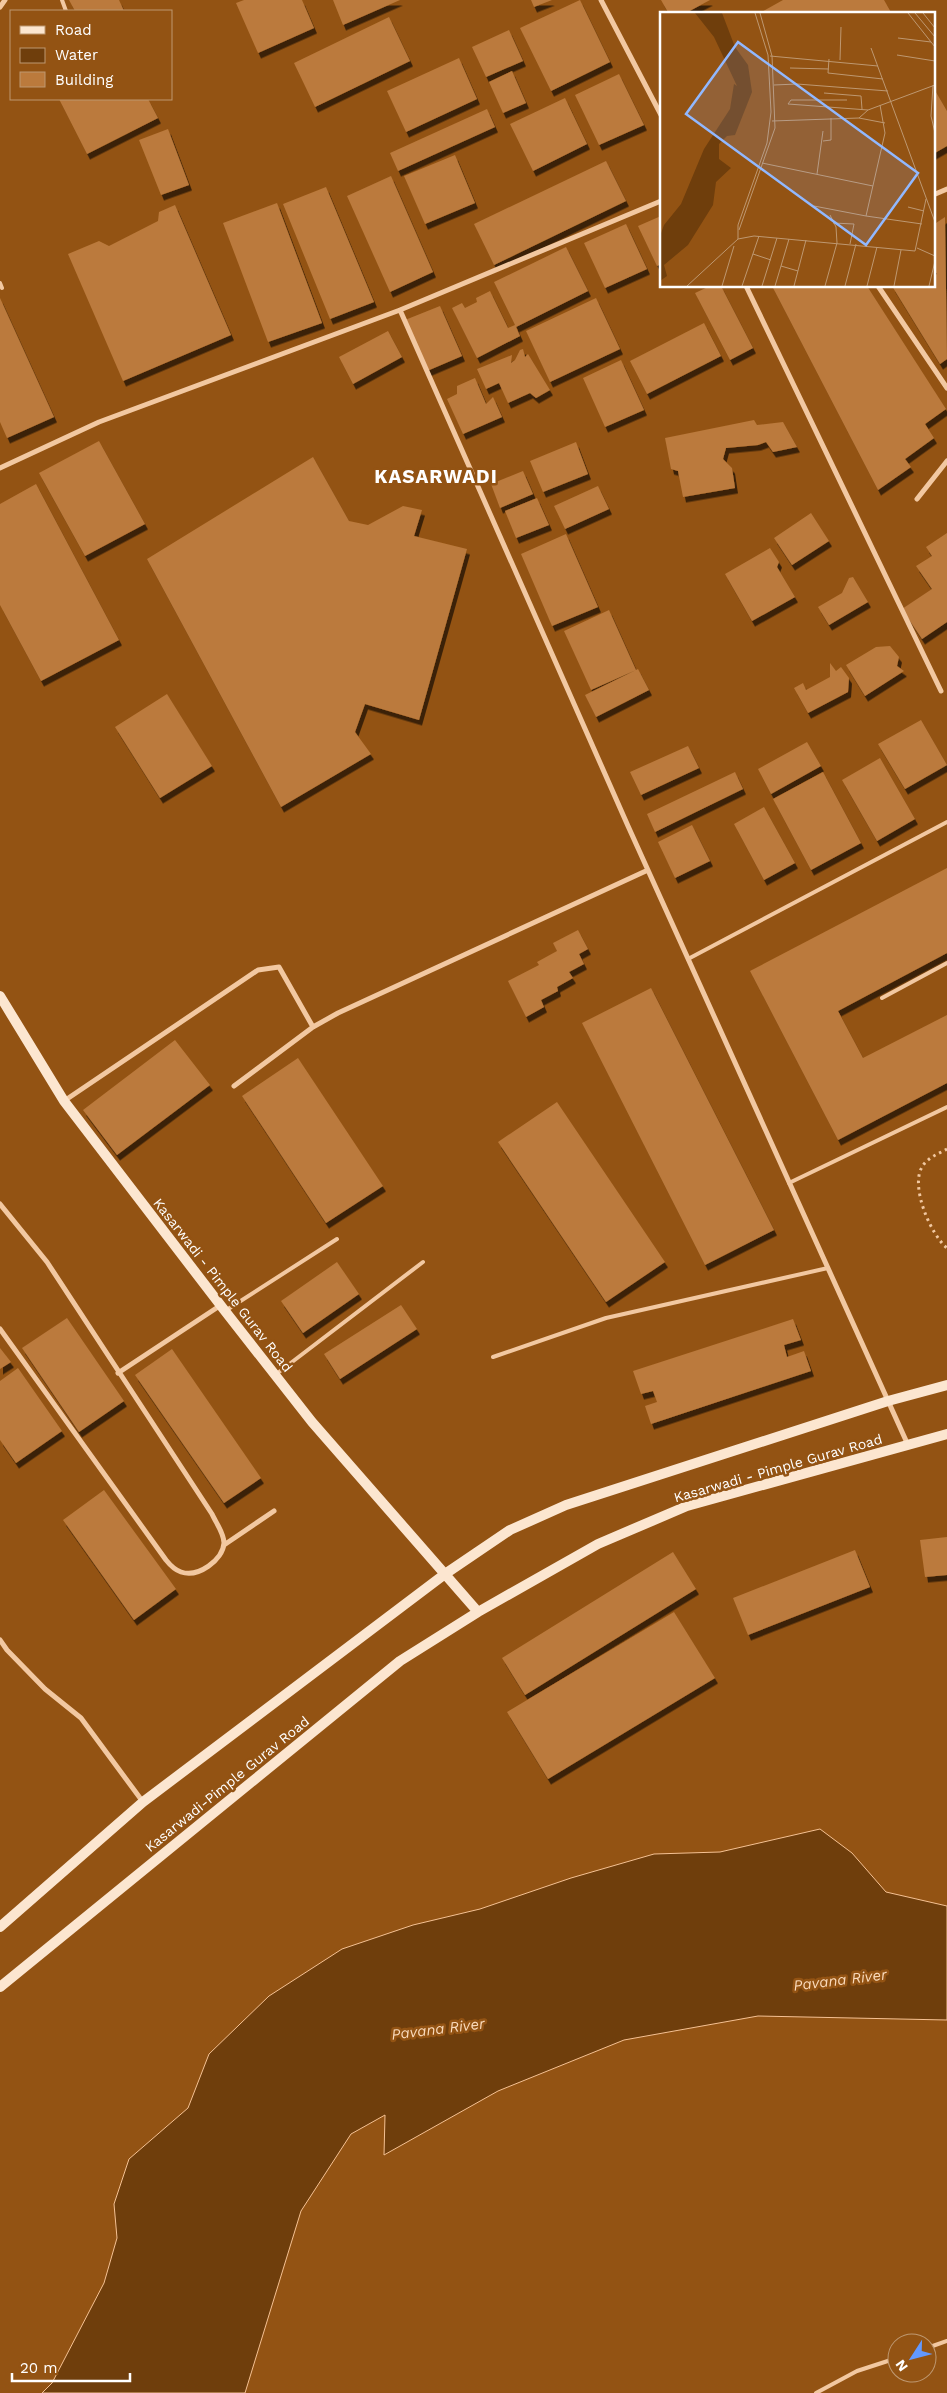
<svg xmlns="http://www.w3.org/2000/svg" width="947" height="2393" viewBox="0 0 947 2393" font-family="'Work Sans',sans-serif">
	<defs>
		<filter id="shadow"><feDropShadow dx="3" dy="5.5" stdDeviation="0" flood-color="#0009"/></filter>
	</defs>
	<rect width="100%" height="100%" fill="#935313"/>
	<!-- water -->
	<path fill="#6f3e0c" stroke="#f5c193" d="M820,1829L852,1853L886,1892L947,1906V2020L758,2016L624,2040L498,2091L384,2155L385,2115L351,2134L301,2211L245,2393H42L52,2383L104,2283L117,2238L114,2204L129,2159L188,2108L209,2054L269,1996L342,1949L413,1925L480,1909L571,1878L654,1854L720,1852Z"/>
	<!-- building -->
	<path fill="#bb7a3c" filter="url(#shadow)" d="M69,0H119L124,11H75Z
		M244,0H302L314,28L258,53L236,3Z
		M333,0H400L343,25Z
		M531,0H552L534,7Z
		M580,0L610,62L551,91L520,28Z
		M661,0H710L684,14H669Z
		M783,0H884L892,14H758Z
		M389,17L410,61L315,107L294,63Z
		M509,30L523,61L486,77L472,47Z
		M459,58L477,99L406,132L387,91Z
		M512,71L526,103L503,113L489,82Z
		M619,74L644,125L599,145L575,95Z
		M933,87L947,111V146L933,154Z
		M565,98L587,144L533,171L510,124Z
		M59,99H148L158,118L87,154Z
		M487,109L495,127L398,171L390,153Z
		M168,129L189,185L161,195L139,140Z
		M455,155L475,203L425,224L404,176Z
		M606,161L626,201L494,265L474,224Z
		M391,176L433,272L390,292L347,196Z
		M326,187L374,302L330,319L283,204Z
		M277,203L322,323L268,342L223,223Z
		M175,205L231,335L123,381L68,254L99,241L109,246L158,221L159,212Z
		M661,216V264L657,266L638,226Z
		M945,217L947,359L940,364L892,286H933V276L937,274L933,269V225Z
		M626,224L647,269L605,288L584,243Z
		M566,247L588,291L516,327L520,336L477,358L452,308L462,303L465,308L477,302L476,298L490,291L508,328L515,325L494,282Z
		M710,286H721L753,348L730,360L695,293Z
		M772,286H867L946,409L925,424L934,438L905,459L911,467L878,490Z
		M0,298L54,417L7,438L0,422Z
		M596,298L620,349L550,382L526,331Z
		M440,306L462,356L427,371L405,320Z
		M704,323L721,356L647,394L630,361Z
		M388,331L402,357L353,384L339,357Z
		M523,349L525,357L528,354L550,390L536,398L530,393L508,403L499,383L486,389L477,369L512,355L511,363L515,360L520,350Z
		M621,360L644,410L605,427L583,378Z
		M475,378L486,404L493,397L502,417L463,434L447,399L457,394V386Z
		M754,420L757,425L783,422L797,447L773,452L766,442L758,445L726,448L723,459L732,468L735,488L683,497L678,471L671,469L665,438Z
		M99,441L145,524L85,556L39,473Z
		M576,442L588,474L543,492L530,461Z
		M313,457L349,521L368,525L403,506L422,510L414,536L467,549L419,720L365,704L355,732L371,754L281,807L147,559Z
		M523,471L533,494L500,508L491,484Z
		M36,484L119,640L41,681L0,605V504Z
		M598,486L609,509L565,529L554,506Z
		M537,498L549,525L516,538L505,511Z
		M811,513L829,541L792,565L774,538Z
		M947,533V622L922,639L902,609L932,589L916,566L932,556L926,547Z
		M566,534L598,607L552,626L521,554Z
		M770,548L779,562L777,567L795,597L752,621L725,574Z
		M853,577L868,602L829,625L818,607L842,593L849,578Z
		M609,610L636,670L591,690L564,631Z
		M890,646L899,657L897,666L904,671L865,696L846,665L876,647Z
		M830,663L836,671L841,667L849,678L848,692L808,713L794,688L803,683L806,690L830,677Z
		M638,669L649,690L596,717L585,695Z
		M167,694L212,766L160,798L115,727Z
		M921,720L947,765L905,789L878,744Z
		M807,742L821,766L771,794L758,769Z
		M688,746L699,768L641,795L630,772Z
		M880,758L915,819L877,841L842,780Z
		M735,772L743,789L655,832L647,814Z
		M823,772L861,843L811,870L773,799Z
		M764,807L795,863L764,880L734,824Z
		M692,825L710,861L675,878L658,842Z
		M947,868V953L838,1011L863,1058L947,1015V1083L838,1140L750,971Z
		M578,930L588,949L579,954L584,964L569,972L573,978L557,987L558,991L541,1000L544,1007L526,1017L508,981L539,965L537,962L557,951L553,943Z
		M651,988L774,1230L705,1265L582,1023Z
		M175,1040L210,1085L117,1155L83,1110Z
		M298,1058L383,1186L326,1223L242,1096Z
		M557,1102L665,1262L606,1302L498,1142Z
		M337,1262L359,1294L303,1333L281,1301Z
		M401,1305L417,1329L340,1379L324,1354Z
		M67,1318L124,1401L79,1432L22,1348Z
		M793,1319L801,1340L784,1345L787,1357L804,1351L811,1371L651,1424L645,1406L657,1402L653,1391L641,1394L633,1371Z
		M0,1348L11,1362L0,1369Z
		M172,1349L261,1478L224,1503L135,1375Z
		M18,1368L62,1431L16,1463L0,1440V1381Z
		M104,1490L176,1589L134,1620L63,1520Z
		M947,1537V1575L925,1577L920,1540Z
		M855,1550L870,1587L748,1635L733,1598Z
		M673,1552L696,1589L525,1695L502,1658Z
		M674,1612L715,1678L548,1779L507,1712Z"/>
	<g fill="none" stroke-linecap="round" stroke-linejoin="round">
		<!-- path -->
		<path stroke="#f2c8a1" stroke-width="3" stroke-dasharray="2.5 4" stroke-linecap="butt" d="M947,1149C938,1154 927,1158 922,1167C910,1187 931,1235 947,1248"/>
		<!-- lane -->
		<path stroke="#f2c8a1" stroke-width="4" d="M62,0L66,11
			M0,283L2,288
			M688,959L947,822
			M882,998L947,963
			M789,1183L947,1107
			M225,1311L337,1239
			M493,1357L606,1318L828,1268
			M275,1375L423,1262
			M927,2348L947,2341
			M816,2393L857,2371L897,2358"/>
		<!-- street -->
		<path stroke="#f2c8a1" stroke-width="5" d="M601,0L661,115
			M0,7L5,0
			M933,195L947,189
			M746,286L941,691
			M878,286L947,388
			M400,310L628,826L908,1445
			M0,468L99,422L400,310L661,201
			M917,499L947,461
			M234,1086L313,1027L338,1013L648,870
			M64,1101L258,970L279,967L313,1027
			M0,1204L47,1262L212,1514C216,1523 224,1533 224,1543C223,1560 198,1578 181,1572C175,1570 170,1565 166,1560L0,1329
			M118,1373L221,1305
			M224,1545L274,1511
			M0,1640L7,1650L45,1689L81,1718L143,1802"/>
		<!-- secondary -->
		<path stroke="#fce6d0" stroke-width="10" d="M0,996L64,1101L225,1311L312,1422L478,1612
			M0,1927L143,1802L445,1574L510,1530L566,1505L888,1401L947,1385
			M0,1987L400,1661L478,1612L598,1544L687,1506L947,1434"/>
	</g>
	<g text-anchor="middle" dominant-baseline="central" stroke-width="5" stroke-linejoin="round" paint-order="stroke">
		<!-- street labels -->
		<g font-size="14" fill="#fff" stroke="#935313">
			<text transform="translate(223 1285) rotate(52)">Kasarwadi - Pimple Gurav Road</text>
			<text transform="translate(778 1468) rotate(-16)">Kasarwadi - Pimple Gurav Road</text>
			<text transform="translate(227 1784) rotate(-39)">Kasarwadi-Pimple Gurav Road</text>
		</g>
		<!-- water labels -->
		<g font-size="15" font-style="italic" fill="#fadbbd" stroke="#935313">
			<text transform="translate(840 1980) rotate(-7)">Pavana River</text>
			<text transform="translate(438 2029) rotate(-7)">Pavana River</text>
		</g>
		<!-- district labels -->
		<g font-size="19" font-weight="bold" letter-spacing="1" fill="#fff" stroke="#935313">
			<text x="436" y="476">KASARWADI</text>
		</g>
	</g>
	<!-- overview -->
	<g transform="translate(660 12)">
		<rect width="275" height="275" fill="#935313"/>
		<path d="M35,1H62L75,35L88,53L92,80L75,123L67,124L59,132V147L71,156L56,170L53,193L28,233L4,253L7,264L0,269V224L4,213L21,192L44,137L70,97L74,72L77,74L54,25Z" fill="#6f3e0c"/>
		<path fill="none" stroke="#be9871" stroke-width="1" d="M248,1L275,35M255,1L275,25M263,1L275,16M238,26L271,30M211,36L275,210M237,43L275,49M110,44L218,54M169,47L168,61L223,67M180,48L181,15M130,56L169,57M114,73L137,72L228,79M273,73L271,104L275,121M164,81L201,84L202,97M187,88H131L128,92L208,98M220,93L225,121L206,204L262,212M199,106L225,111M112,109L199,106L208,98L275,73M163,129L171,128V106M102,151L213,174M157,162L163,119M154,194L206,204M248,195L264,199M173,211L194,212L190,232M79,218L115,116L112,44L100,1M78,227L94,224L255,239L266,187M129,227L121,254L138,259M257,236L275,244M93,242L111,248M27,274L78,227V213L107,131L111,100L108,43L95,1M62,274L74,234M82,274L99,224M102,274L117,226M115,274L121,254M134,274L146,228M165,274L177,231L176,215L170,203M185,274L196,232M207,274L217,235M234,274L241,238M269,274L275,249"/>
		<path fill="#91b8ff" fill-opacity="0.15" stroke="#91b8ff" stroke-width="2.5" d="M78,30L258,161L206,233L26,102Z"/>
		<rect width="275" height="275" fill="none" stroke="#fff" stroke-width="2.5"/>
	</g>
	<!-- legend -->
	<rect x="10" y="10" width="162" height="90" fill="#935313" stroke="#be9871"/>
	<rect x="20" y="26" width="25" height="8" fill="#fce6d0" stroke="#be9871"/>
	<text x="55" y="35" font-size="15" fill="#ffffff">Road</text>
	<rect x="20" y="48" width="25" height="15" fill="#6f3e0c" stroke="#be9871"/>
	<text x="55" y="60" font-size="15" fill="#ffffff">Water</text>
	<rect x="20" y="72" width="25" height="15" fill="#bb7a3c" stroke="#be9871"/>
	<text x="55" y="85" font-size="15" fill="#ffffff">Building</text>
	<!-- north arrow -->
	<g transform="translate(912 2358) rotate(234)"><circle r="24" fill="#935313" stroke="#be9871"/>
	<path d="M0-4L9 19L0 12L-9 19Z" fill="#6299ff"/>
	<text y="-8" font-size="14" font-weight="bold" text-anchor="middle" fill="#ffffff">N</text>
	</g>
	<!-- scale -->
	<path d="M12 2373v8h118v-8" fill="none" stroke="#ffffff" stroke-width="2.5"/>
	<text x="20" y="2373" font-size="15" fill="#ffffff" stroke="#935313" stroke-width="4" paint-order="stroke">20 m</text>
</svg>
